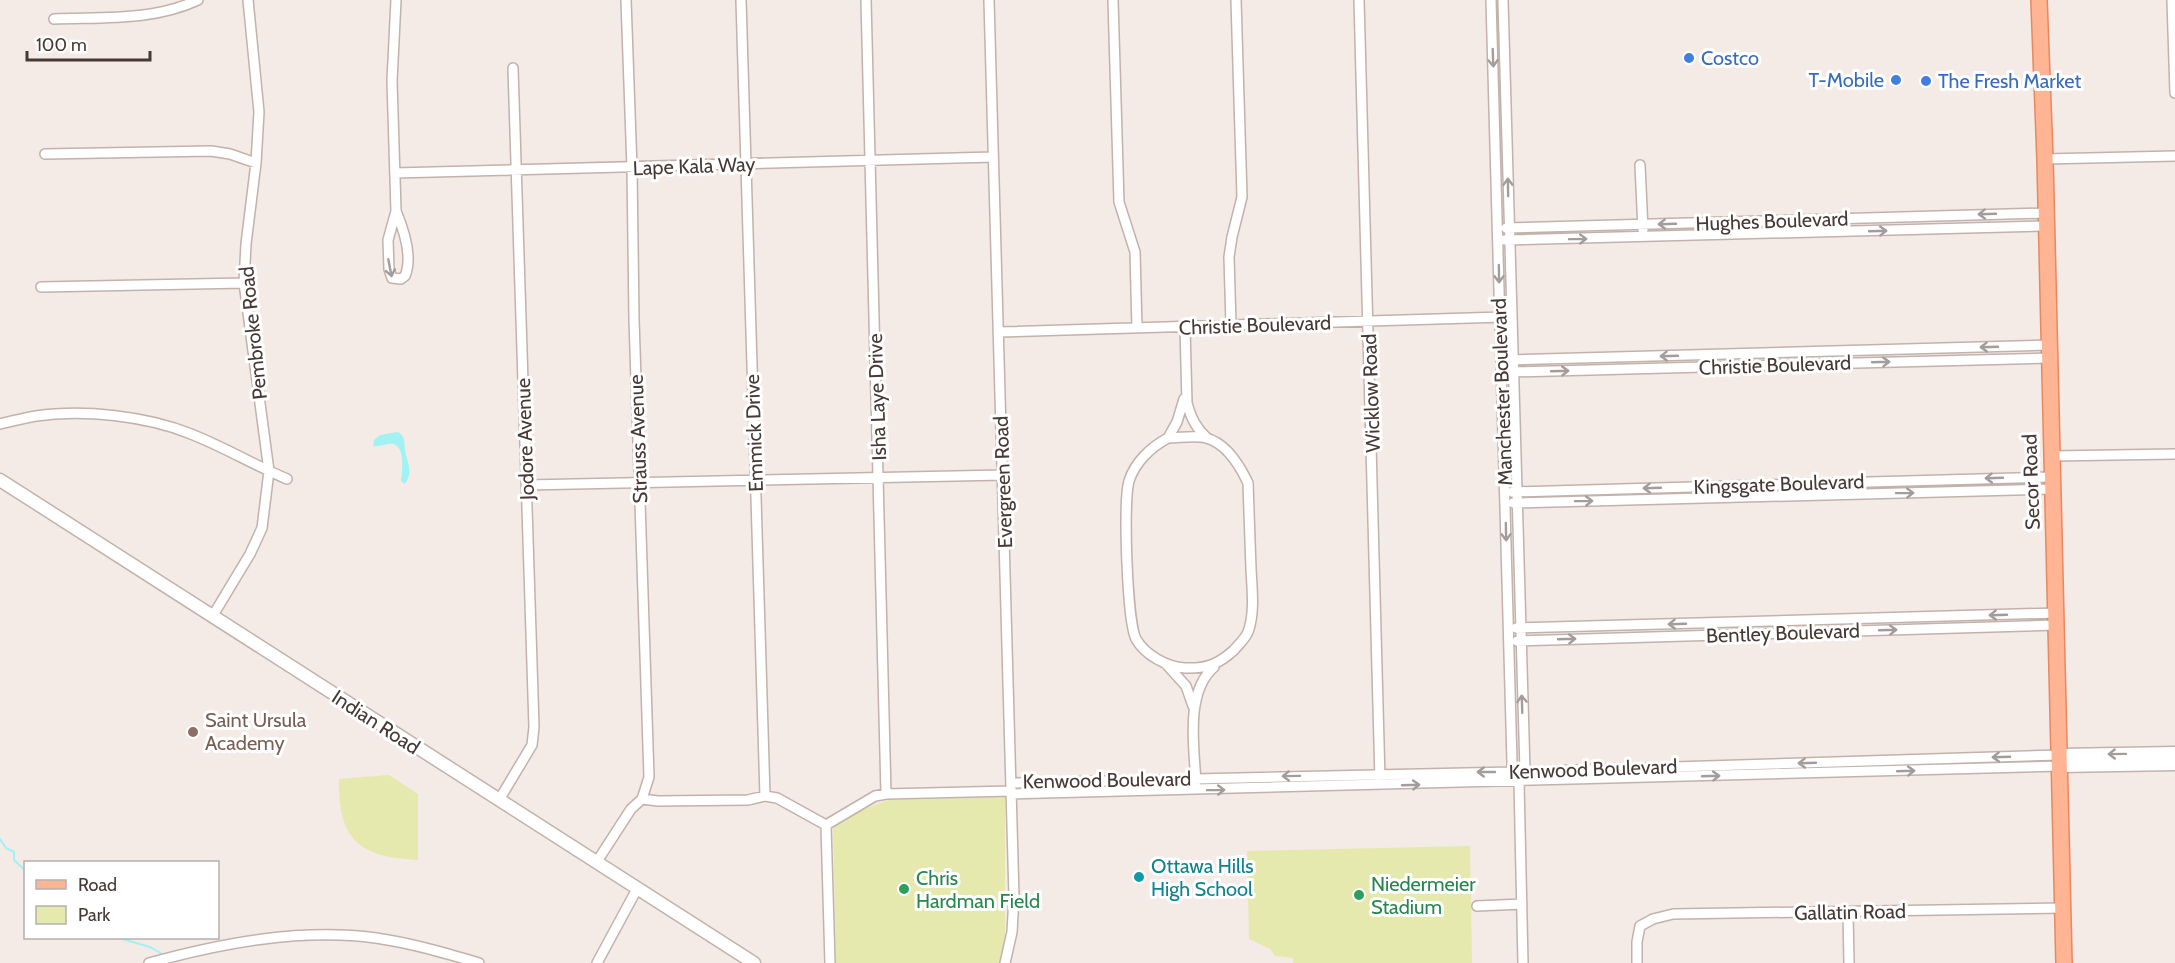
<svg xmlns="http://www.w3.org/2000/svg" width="2175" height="963" viewBox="0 0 2175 963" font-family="Cabin,sans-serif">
	<rect width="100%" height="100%" fill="#f4eae6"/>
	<!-- green -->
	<path fill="#e6e9ad" d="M389,775L418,794V860C360,857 338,841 339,779Z
		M1005,797V949L1000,963H836L833,828L856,812L888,800Z
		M1470,846L1472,963H1293V958L1275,956L1270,949L1249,939L1247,851Z"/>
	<!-- water -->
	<path fill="#a0f2f3" d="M398,432C406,437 404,442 405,450C407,463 414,471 405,484L401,481C402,472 406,447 393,444C388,443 380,447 373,446L374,440L380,435Z"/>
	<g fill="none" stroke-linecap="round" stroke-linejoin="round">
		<!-- stream -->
		<path stroke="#a0f2f3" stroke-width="2" d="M0,839L6,848L14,852V860L26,871
			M119,938L150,947L164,955"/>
		<defs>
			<path id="minor" d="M741,0L765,796
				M866,0L886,794
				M989,0L1014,897L1012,932L1005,963
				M1113,0L1119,202L1135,252L1137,328
				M1359,0L1380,780
				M1491,0L1512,762V772L1515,776
				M1503,0L1525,771L1519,782L1523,963
				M2172,0L2175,93
				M54,19C103,17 153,21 198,0
				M45,154L211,151L230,154L256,163
				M2045,159L2175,156
				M1640,165L1643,230
				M395,173L993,157
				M396,211C404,230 413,257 405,276L401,279L392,278L389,269L388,240L396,211L392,81L396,0
				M1506,228L2046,213
				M1504,240L2045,226
				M41,287L244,283
				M1231,325L1229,257L1232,237L1242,197L1236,0
				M1185,327L1187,403C1191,418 1196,428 1207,438
				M998,332L1503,317
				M1507,360L2048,345
				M1510,372L2049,358
				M0,424C12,421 24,418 36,416C83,409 147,416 191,434C224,447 254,465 287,479
				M1168,438C1180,438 1195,435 1206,438C1226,443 1240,466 1248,483C1249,511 1250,540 1251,569C1252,589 1255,613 1248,632C1245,639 1239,644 1234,650C1219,664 1206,669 1185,668C1167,667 1145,655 1136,639C1127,621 1123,501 1129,481C1135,462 1151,447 1168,438Z
				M1168,438L1177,422L1184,399
				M2052,456L2175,454
				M527,485L1003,475
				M1512,492L2052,477
				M1513,503L2053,489
				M212,617L250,554L262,528L269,471L244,283L246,244L256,163L259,112L248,0
				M1516,628L2056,613
				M1517,641L2057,625
				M1167,665L1186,686L1193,706
				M1196,782C1194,747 1185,692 1214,667
				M1011,783L1512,772L2060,755
				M1011,794L2060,766
				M642,799L658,801L748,800L765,796L777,798L826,825
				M499,800L532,745L534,727L513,68
				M826,825L875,796L886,794L1011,791
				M826,825L830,963
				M596,863L631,809L642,799L649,777L634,319L632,168L626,0
				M1477,906L1522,904
				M1848,913L1849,963
				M149,963C222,943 300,928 376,938C411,943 445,953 479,963
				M597,963L637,889
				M1637,963V942L1640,926L1653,919L1673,914L2063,908"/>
			<path id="tertiary" d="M0,480L754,963
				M2060,755L2175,753
				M2060,766L2175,764"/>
			<path id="primary" d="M2039,0L2045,159L2064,963"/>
		</defs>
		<!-- minor casing -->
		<use href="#minor" stroke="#c2b2ab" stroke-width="12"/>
		<!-- tertiary casing -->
		<use href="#tertiary" stroke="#c2b2ab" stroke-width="15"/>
		<!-- primary casing -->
		<use href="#primary" stroke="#e88860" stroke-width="18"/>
		<!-- minor -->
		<use href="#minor" stroke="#fff" stroke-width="9"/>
		<!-- tertiary -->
		<use href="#tertiary" stroke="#fff" stroke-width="12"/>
		<!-- primary -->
		<use href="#primary" stroke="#ffb594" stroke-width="15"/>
	</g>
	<!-- one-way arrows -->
	<defs><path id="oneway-shaft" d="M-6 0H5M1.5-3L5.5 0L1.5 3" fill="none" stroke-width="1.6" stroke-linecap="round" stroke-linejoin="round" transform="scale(1.5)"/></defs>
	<g stroke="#a39c9a">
		<use href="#oneway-shaft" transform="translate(1493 58) rotate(88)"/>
		<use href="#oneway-shaft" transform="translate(1508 187) rotate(-91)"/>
		<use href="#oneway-shaft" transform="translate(1987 214) rotate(178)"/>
		<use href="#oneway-shaft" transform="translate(1667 224) rotate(178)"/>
		<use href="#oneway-shaft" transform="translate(1878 231) rotate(-2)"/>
		<use href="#oneway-shaft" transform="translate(1578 239) rotate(-1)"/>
		<use href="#oneway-shaft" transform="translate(390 268) rotate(79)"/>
		<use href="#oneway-shaft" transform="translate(1499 274) rotate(89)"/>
		<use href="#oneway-shaft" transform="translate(1989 347) rotate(178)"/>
		<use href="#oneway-shaft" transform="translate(1669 356) rotate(178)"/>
		<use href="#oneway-shaft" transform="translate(1881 362) rotate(-2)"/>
		<use href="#oneway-shaft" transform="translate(1560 371) rotate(-2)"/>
		<use href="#oneway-shaft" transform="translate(1994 478) rotate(178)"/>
		<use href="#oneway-shaft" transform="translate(1652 488) rotate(178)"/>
		<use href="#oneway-shaft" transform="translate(1905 493) rotate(-1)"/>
		<use href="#oneway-shaft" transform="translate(1584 501) rotate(-1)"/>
		<use href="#oneway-shaft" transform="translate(1506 532) rotate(89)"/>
		<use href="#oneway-shaft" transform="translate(1998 615) rotate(178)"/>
		<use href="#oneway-shaft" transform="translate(1677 624) rotate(178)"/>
		<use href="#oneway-shaft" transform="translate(1888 630) rotate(-2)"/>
		<use href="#oneway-shaft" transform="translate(1567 639) rotate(-2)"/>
		<use href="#oneway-shaft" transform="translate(1522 704) rotate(-92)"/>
		<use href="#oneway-shaft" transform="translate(2117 754) rotate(179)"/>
		<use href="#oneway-shaft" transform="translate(2001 757) rotate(178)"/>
		<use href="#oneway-shaft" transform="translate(1807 763) rotate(178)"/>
		<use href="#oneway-shaft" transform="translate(1906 771) rotate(-2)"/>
		<use href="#oneway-shaft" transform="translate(1486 772) rotate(180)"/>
		<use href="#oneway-shaft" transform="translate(1291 776) rotate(179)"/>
		<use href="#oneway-shaft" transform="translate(1711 776) rotate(-2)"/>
		<use href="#oneway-shaft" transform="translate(1411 785) rotate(-2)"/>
		<use href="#oneway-shaft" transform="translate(1216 790) rotate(-1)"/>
	</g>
	<!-- markers -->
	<g fill="#3f7fe0" stroke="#fff" stroke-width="2">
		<circle cx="1689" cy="58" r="6"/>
		<circle cx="1896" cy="80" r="6"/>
		<circle cx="1926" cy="81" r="6"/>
	</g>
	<circle fill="#8d6e63" stroke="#fff" stroke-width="2" cx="193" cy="732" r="6"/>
	<circle fill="#0f9aa8" stroke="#fff" stroke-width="2" cx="1139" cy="877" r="6"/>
	<g fill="#2e9e5b" stroke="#fff" stroke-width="2">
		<circle cx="904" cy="889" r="6"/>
		<circle cx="1359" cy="895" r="6"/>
	</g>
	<g text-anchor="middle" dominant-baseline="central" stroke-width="6" stroke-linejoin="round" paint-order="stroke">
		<!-- shop labels -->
		<g font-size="20" fill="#366cbe" stroke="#fff" text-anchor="start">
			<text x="1701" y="58">Costco</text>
			<text x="1884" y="80" text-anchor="end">T-Mobile</text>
			<text x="1938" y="81">The Fresh Market</text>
		</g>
		<!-- street labels -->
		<g font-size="20" fill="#473935" stroke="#fff">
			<text transform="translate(694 166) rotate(-2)">Lape Kala Way</text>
			<text transform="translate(1772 221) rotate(-2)">Hughes Boulevard</text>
			<text transform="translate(1255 325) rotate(-2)">Christie Boulevard</text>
			<text transform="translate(253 333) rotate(-96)">Pembroke Road</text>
			<text transform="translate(1775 365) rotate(-2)">Christie Boulevard</text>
			<text transform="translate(1502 392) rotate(-92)">Manchester Boulevard</text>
			<text transform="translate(1371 393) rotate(-92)">Wicklow Road</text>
			<text transform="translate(877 397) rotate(-92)">Isha Laye Drive</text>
			<text transform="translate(754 433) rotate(-92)">Emmick Drive</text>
			<text transform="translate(525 439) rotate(-92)">Jodore Avenue</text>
			<text transform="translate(638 439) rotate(-92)">Strauss Avenue</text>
			<text transform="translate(1003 482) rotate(-92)">Evergreen Road</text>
			<text transform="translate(2031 482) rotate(-92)">Secor Road</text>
			<text transform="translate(1779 484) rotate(-2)">Kingsgate Boulevard</text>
			<text transform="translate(1783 633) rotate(-2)">Bentley Boulevard</text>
			<text transform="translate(376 722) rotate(33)">Indian Road</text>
			<text transform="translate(1593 769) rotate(-2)">Kenwood Boulevard</text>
			<text transform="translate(1107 780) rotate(-1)">Kenwood Boulevard</text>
			<text transform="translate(1850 912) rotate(-1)">Gallatin Road</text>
		</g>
		<!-- education labels -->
		<g font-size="20" fill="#785e54" stroke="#fff" text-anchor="start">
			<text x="205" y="720">Saint Ursula<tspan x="205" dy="23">Academy</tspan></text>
		</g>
		<!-- culture labels -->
		<g font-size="20" fill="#0d838f" stroke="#fff" text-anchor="start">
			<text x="1151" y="866">Ottawa Hills<tspan x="1151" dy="23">High School</tspan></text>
		</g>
		<!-- leisure labels -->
		<g font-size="20" fill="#27864d" stroke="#fff" text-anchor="start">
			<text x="916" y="878">Chris<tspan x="916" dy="23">Hardman Field</tspan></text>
			<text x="1371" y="884">Niedermeier<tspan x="1371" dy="23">Stadium</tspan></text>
		</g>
	</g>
	<!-- legend -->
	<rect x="24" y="861" width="195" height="78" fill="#ffffff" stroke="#b5b0ae" stroke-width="1.5"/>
	<rect x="36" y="880" width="30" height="9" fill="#ffb594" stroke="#b5b0ae" stroke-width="1.5"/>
	<text x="78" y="891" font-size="18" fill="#473935">Road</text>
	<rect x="36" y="906" width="30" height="18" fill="#e6e9ad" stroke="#b5b0ae" stroke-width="1.5"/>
	<text x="78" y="921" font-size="18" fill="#473935">Park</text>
	<!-- scale -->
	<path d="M27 51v9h123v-9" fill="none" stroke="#473935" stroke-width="3"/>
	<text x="36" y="51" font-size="18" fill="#473935" stroke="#ffffff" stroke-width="4.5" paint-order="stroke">100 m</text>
</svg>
